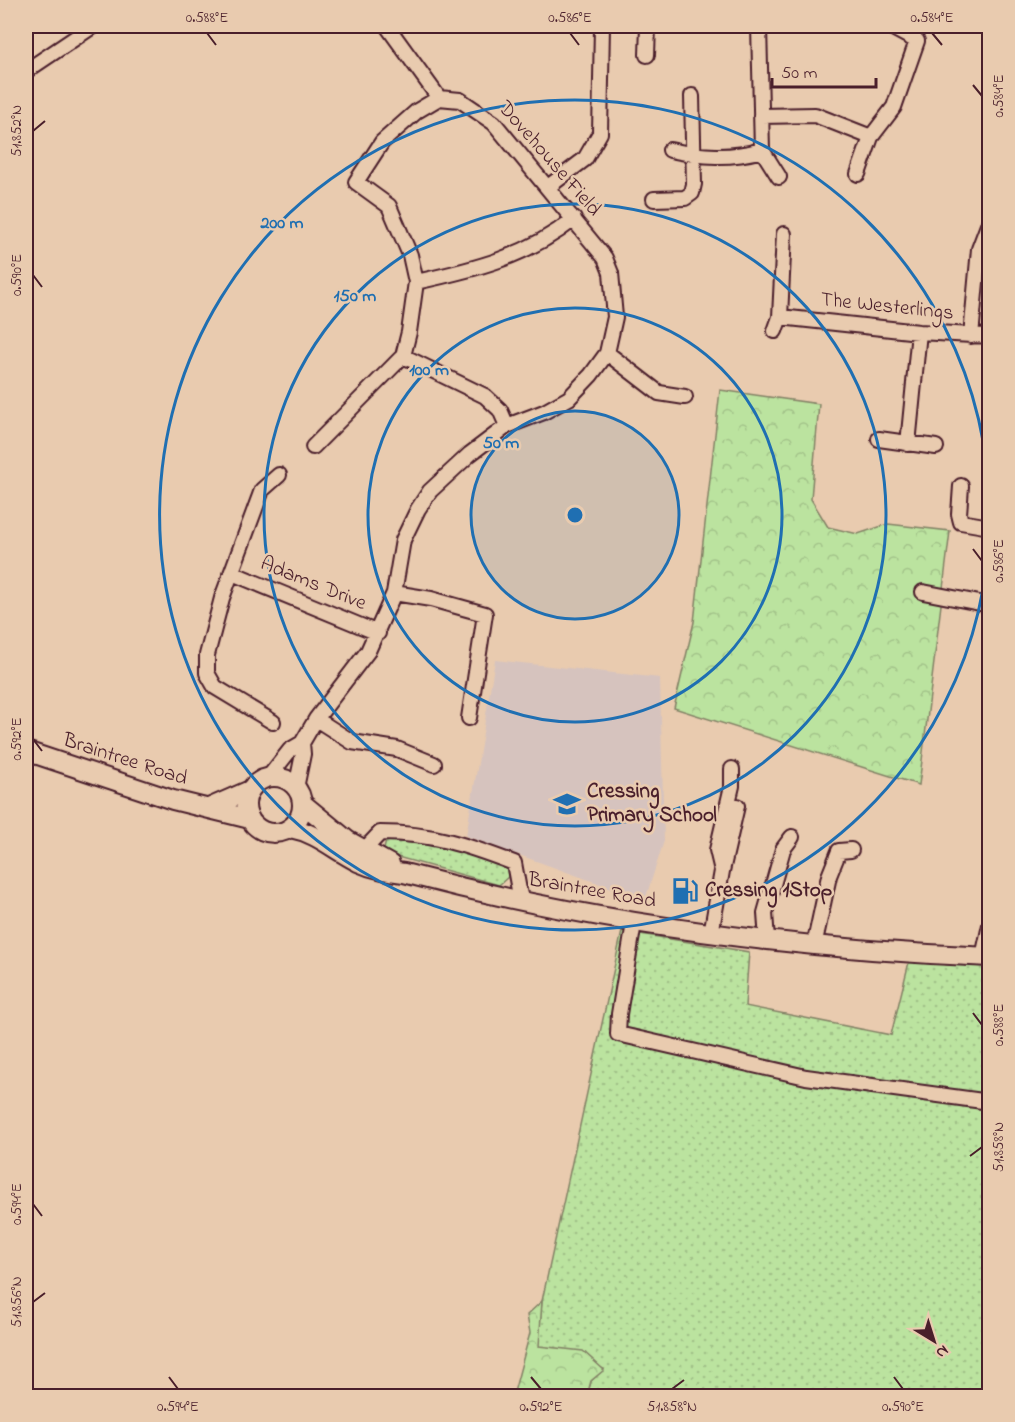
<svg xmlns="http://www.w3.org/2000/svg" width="1015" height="1422" viewBox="0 0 1015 1422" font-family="'Indie Flower',sans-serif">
	<defs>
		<pattern id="grass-dots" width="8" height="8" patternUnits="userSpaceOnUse" patternTransform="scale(1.5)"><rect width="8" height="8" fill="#bbe39f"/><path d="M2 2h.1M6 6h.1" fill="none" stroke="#a2c289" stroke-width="1.8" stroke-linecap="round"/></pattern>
		<pattern id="forest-crowns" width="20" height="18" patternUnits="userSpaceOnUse" patternTransform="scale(1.5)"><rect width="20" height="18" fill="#bbe39f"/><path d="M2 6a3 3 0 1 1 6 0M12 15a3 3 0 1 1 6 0" fill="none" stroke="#a2c289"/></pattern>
	</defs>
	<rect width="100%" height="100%" fill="#e9cbaf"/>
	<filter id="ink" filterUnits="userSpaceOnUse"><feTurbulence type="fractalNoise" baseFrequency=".0167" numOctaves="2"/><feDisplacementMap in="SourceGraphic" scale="12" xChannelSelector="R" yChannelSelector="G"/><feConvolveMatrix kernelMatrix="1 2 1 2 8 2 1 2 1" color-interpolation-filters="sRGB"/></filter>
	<g filter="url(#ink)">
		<!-- built -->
		<path fill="#d6c3be" d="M495,660L660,678L664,841L645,900L466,836Z"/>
		<!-- grass -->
		<path fill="url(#grass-dots)" stroke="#828165" stroke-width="1.5" d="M386,841C429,842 467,851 507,869L508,877L499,885L383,853Z
			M622,931L749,952L745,1006L891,1035L909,962L989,967L990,1140L982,1142L987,1215H990L989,1396H587L591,1381L604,1369L538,1346L542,1301Z"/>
		<!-- forest -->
		<path fill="url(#forest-crowns)" stroke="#828165" stroke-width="1.5" d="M720,390L819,404L811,499L828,527L858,534L888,524L950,531L919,785L674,708L694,622Z
			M542,1301L539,1346L583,1351L604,1370L591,1381L587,1396H513L530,1333L527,1315Z"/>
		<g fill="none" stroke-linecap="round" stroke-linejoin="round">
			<defs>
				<path id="minor" d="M387,26L439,98
					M759,26L762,150L779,177
					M647,55L648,26
					M26,71L93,26
					M761,116L815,115L871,137
					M670,150C702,157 730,159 762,150
					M858,174L871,137L894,107L917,41L889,26
					M548,187L585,159L600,133L602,26
					M654,199L685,198L692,193L694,184L692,96
					M416,282C476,269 526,257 574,219
					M780,317L919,332L990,336
					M775,331L780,317L784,234
					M971,336L979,249L990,220
					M607,353L659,393L685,397
					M403,356L485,396L500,410L507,426
					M879,439L936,447
					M908,444L919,332
					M961,486L959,514L961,522L990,527
					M232,573L378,633
					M923,592L990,605
					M394,593L431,599L485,614L469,718
					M316,719L352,742L397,749L434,764
					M273,722L215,687L207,673V655L222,598L262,490L279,475
					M268,778L290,750L302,743L316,719L368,651L394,593L403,540L418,509L430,491L470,454L507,426L544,412L569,398L591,375L607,353L615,317L611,273L605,258L494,123L460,100L439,98L417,111L382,142L356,182L389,206L410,255L416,282L409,332L403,356L313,447
					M296,788L303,754L302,743
					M364,850L380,833C431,833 467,845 514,863L521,901
					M722,871L737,806
					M634,923L619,1014L618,1034L806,1077L990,1102
					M711,934L722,871L717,850L732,786V769
					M767,940L765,913L783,849L792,837
					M814,946L829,876L839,851L851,850
					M983,957L990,925"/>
				<path id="major" d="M26,751L173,800L250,819
					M246 805a28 28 0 1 1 56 0a28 28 0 1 1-56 0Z
					M302,803L347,840L390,864
					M211,807L250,790
					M290,828C317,833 334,850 358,862C373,869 388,871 404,873C596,924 792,949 990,957"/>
			</defs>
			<!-- minor casing -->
			<use href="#minor" stroke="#4a1f2b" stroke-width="18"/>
			<!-- major casing -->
			<use href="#major" stroke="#4a1f2b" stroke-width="22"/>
			<!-- minor -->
			<use href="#minor" stroke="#e9cbaf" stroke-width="14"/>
			<!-- major -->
			<use href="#major" stroke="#e9cbaf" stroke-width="18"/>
		</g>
	</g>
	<!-- ticks -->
	<path fill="none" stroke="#4a1f2b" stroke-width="2" d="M207,33L216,45M570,33L579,45M932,33L942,45M973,85L982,96M33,131L45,121M33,275L42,287M973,549L982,561M33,739L42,751M973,1013L982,1025M970,1156L982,1147M33,1204L42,1216M33,1302L45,1293M169,1377L178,1389M531,1377L541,1389M894,1377L903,1389M672,1389L684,1380"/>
	<!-- distance rings -->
	<circle cx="575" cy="515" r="104" fill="#1f6fb2" fill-opacity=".12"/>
	<g fill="none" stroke="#1f6fb2" stroke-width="3">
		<circle cx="575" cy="515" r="104"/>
		<circle cx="575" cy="515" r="207"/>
		<circle cx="575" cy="515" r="311"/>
		<path d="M989 537A415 415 0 1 1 989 493"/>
	</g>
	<!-- icons -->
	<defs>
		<symbol id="school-bare" viewBox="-9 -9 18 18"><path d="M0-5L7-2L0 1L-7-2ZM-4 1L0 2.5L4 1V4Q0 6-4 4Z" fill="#1f6fb2" stroke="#e9cbaf" stroke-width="2.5" paint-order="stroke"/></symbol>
		<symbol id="fuel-bare" viewBox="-9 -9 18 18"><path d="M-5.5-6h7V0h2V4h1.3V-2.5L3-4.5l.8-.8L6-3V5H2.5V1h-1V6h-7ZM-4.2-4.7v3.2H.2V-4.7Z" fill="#1f6fb2" stroke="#e9cbaf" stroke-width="2.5" paint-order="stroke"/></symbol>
	</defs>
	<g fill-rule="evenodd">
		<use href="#school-bare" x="548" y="785" width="38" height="38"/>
		<use href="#fuel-bare" x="666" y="872" width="38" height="38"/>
	</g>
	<g text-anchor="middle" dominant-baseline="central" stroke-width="5" stroke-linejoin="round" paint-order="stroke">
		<!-- street labels -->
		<g font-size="21" fill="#4a1f2b" stroke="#e9cbaf">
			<text transform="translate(549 159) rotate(49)">Dovehouse Field</text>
			<text transform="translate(887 307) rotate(6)">The Westerlings</text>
			<text transform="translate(313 584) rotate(22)">Adams Drive</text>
			<text transform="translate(125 760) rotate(18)">Braintree Road</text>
			<text transform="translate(592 891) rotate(10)">Braintree Road</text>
		</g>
		<!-- poi labels -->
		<g font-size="21" font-weight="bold" fill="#4a1f2b" stroke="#e9cbaf" text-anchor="start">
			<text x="587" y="792">Cressing<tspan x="587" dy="24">Primary School</tspan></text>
			<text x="705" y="891">Cressing 1Stop</text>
		</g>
	</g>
	<circle cx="575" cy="515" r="9" fill="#1f6fb2" stroke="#e9cbaf" stroke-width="3"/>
	<g font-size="18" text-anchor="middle" font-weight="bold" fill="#1f6fb2" stroke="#e9cbaf" stroke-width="5" stroke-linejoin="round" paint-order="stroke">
		<text x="282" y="228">200 m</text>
		<text x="355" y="301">150 m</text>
		<text x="429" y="375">100 m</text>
		<text x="501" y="448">50 m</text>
	</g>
	<!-- margin -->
	<rect width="1015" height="1422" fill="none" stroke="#e9cbaf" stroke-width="66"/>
	<!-- north arrow -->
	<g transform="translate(934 1341) rotate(142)" stroke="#e9cbaf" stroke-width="4.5" paint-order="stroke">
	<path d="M0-4.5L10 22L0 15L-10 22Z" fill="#4a1f2b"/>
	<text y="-9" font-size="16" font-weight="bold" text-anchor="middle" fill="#4a1f2b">N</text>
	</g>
	<!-- scale -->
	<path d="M772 78v9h104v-9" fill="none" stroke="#4a1f2b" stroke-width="3"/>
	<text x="781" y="78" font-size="18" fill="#4a1f2b" stroke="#e9cbaf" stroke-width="4.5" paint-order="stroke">50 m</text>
	<rect x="33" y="33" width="949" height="1356" fill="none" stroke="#4a1f2b" stroke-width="2"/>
	<g font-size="15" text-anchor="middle" fill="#4a1f2b">
		<text x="207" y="22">0.588°E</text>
		<text x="570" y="22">0.586°E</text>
		<text x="932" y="22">0.584°E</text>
		<text transform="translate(998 96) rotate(-90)" y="5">0.584°E</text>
		<text transform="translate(16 131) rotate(-90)" y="5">51.852°N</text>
		<text transform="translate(16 275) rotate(-90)" y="5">0.590°E</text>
		<text transform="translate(998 561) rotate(-90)" y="5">0.586°E</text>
		<text transform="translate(16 739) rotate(-90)" y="5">0.592°E</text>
		<text transform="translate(998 1025) rotate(-90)" y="5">0.588°E</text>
		<text transform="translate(998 1147) rotate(-90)" y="5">51.858°N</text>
		<text transform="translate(16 1204) rotate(-90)" y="5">0.594°E</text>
		<text transform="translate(16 1302) rotate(-90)" y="5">51.856°N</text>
		<text x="178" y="1411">0.594°E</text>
		<text x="541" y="1411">0.592°E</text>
		<text x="672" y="1411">51.858°N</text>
		<text x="903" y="1411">0.590°E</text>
	</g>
</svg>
